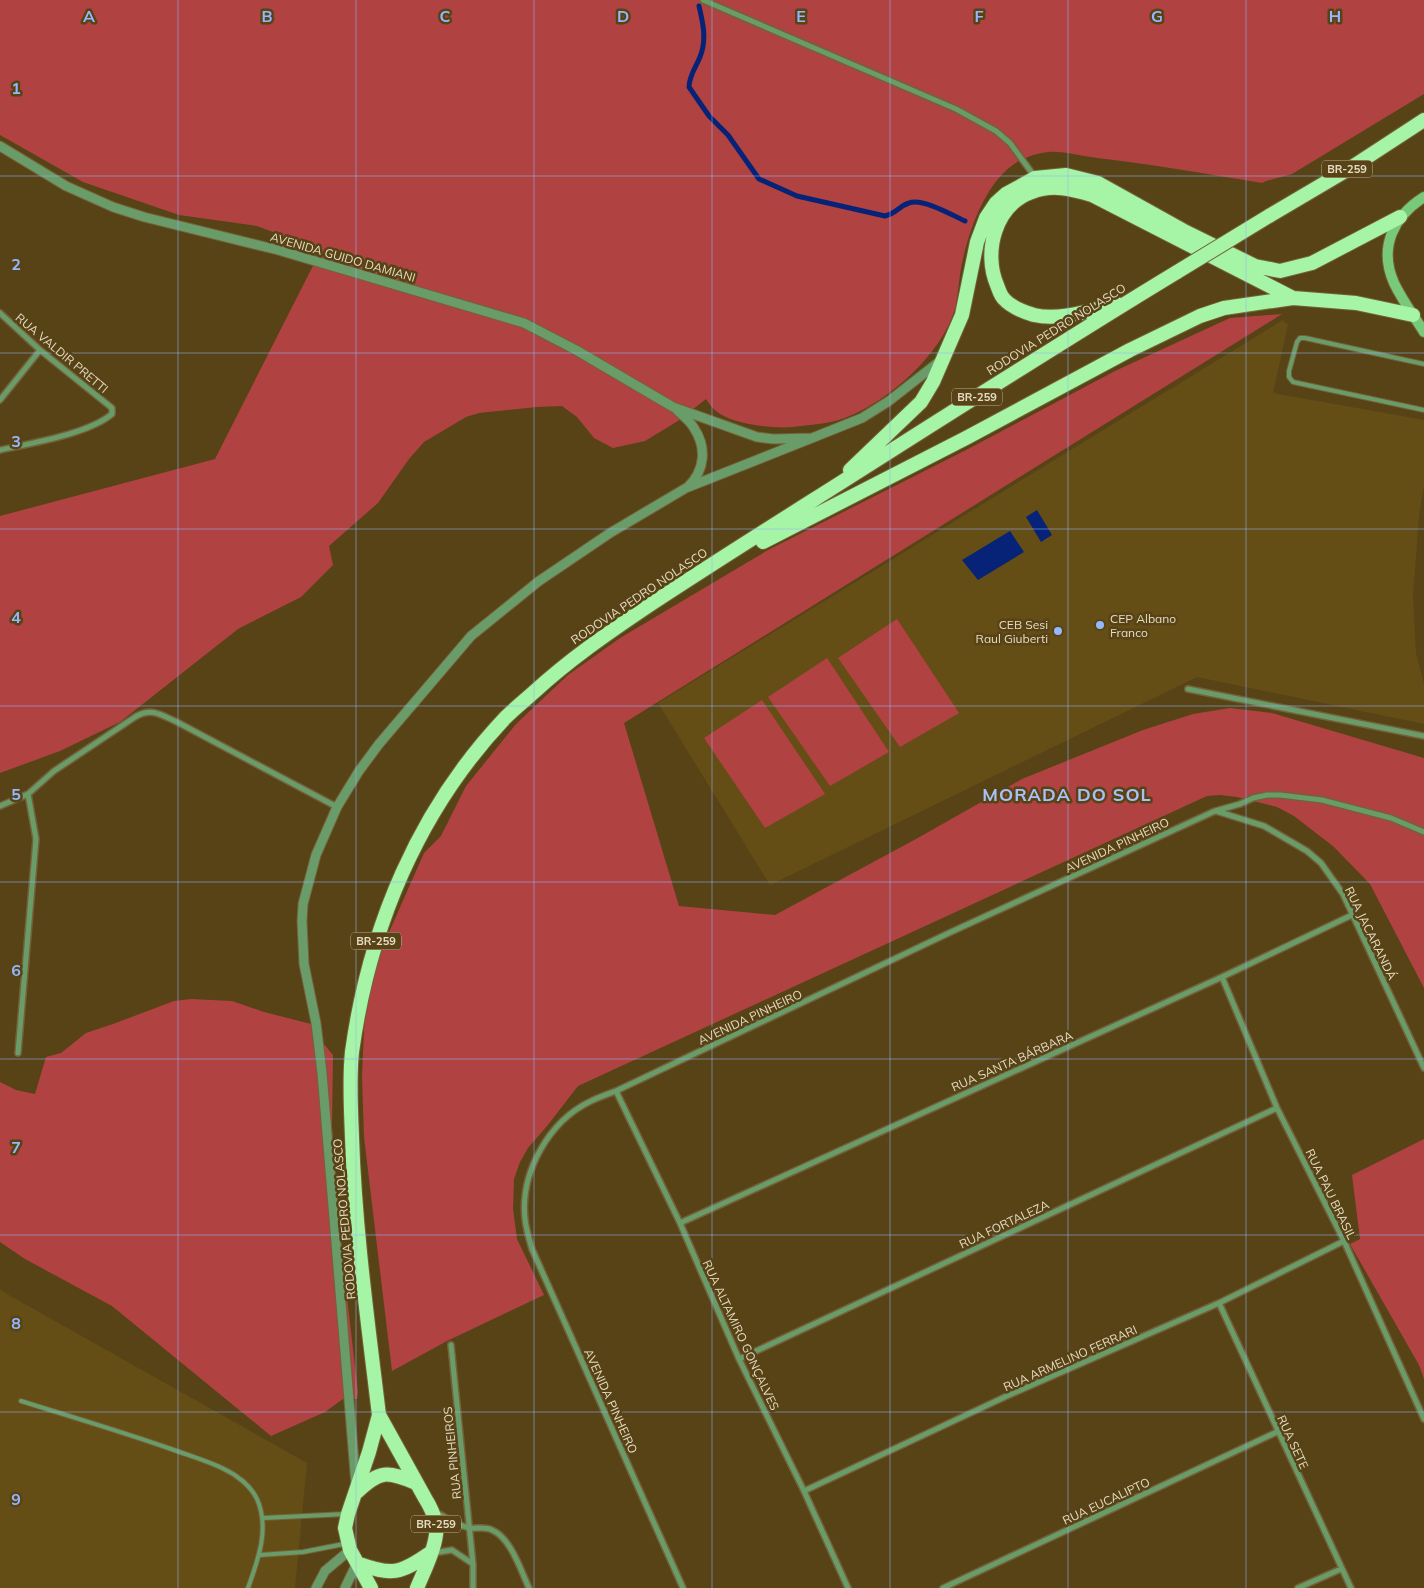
<svg xmlns="http://www.w3.org/2000/svg" width="1424" height="1588" viewBox="0 0 1424 1588" font-family="Mulish,sans-serif">
	<rect width="100%" height="100%" fill="#574316"/>
	<!-- built -->
	<path fill="#654d16" d="M1283,320L1288,325L1273,393L1424,420V485L1419,516L1413,597L1416,653L1424,684V724L1197,677L770,885L658,703Z
		M0,1290L307,1463L295,1588H0Z"/>
	<!-- green -->
	<path fill="#b04341" d="M0,0H1424V94L1292,174L1266,181L1262,183C1207,174 1152,164 1097,158C1081,156 1064,151 1048,152C1038,153 1028,156 1019,161C986,179 968,232 961,268C959,280 958,293 956,305C944,353 889,401 845,418C828,424 810,425 792,427C773,429 731,424 716,411C712,408 709,403 706,399L678,421L645,441L613,448L594,438L577,417L562,406L537,407L479,413L466,417L424,442L409,459L378,503L329,546L333,565L301,597L238,629L120,722L60,751L0,773V516L215,459L321,250L257,226L179,215L83,182L0,135Z
		M1282,314L624,723L679,906L775,915L916,839L1022,779L1143,730L1193,714L1230,708L1272,713L1424,758V988L1370,884L1334,847L1294,816L1277,807L1237,797L1220,795L1207,796L578,1086L547,1126L528,1148L520,1162L514,1179L513,1209L517,1239L544,1295L447,1341L392,1371L364,1137L362,1077L364,1029L371,973L424,853L441,836L466,786L516,724L568,675L620,638L768,550L968,449L1115,371L1230,318Z
		M897,619L959,713L900,747L838,658Z
		M827,658L889,752L830,786L768,697Z
		M762,700L825,794L765,828L704,738Z
		M191,999L232,1001L264,1012L315,1025L314,1032L333,1055L332,1126L343,1263L358,1392L357,1399H343L325,1412L271,1436L112,1306L25,1259L0,1242V1082L16,1090L35,1094L46,1057L61,1053L86,1033L113,1024L174,1001Z
		M1424,1139V1379L1419,1365L1350,1244L1360,1239L1352,1175Z"/>
	<!-- water -->
	<path fill="#062377" d="M1037,510L1052,535L1041,542L1026,517Z
		M1010,531L1024,552L978,580L962,560Z"/>
	<g fill="none" stroke-linecap="round" stroke-linejoin="round">
		<!-- stream -->
		<path stroke="#062377" stroke-width="5" d="M699,6C703,23 707,40 700,57C696,67 689,76 689,87L709,116L728,135L759,179L797,196L885,216C897,213 899,206 909,203C923,198 952,215 965,221"/>
		<defs>
			<path id="service" d="M1424,364L1305,338H1300L1297,342L1289,371V377L1293,382L1424,410
				M21,1401C72,1417 123,1432 174,1450C190,1456 208,1461 224,1469C237,1475 251,1486 257,1499C270,1528 258,1560 248,1588
				M263,1518L346,1514
				M260,1555L303,1552L344,1544"/>
			<path id="minor" d="M703,0L956,109L996,131L1010,143L1035,177
				M0,313L40,350L112,408V414C88,434 32,443 0,450
				M0,400L40,350
				M1188,689L1424,736
				M0,806L28,794L54,771L135,717C152,707 161,715 177,722L337,807
				M1216,811L1264,826L1307,851L1321,863L1343,894L1424,1068
				M1222,977L1277,1108L1344,1241L1424,1419
				M18,1053L36,839L28,794
				M616,1091L680,1223L739,1359L804,1491L848,1588
				M680,1223L1222,977L1352,915
				M1219,1303L1351,1588
				M451,1345L473,1564V1588
				M739,1359L1277,1108
				M804,1491L1009,1395L1219,1303L1344,1241
				M435,1512C442,1515 463,1528 470,1528C477,1529 485,1526 492,1530C511,1538 521,1571 529,1588
				M433,1553L452,1550L473,1564
				M683,1588L532,1249C529,1239 526,1229 525,1219C520,1172 549,1121 591,1101C599,1097 608,1094 616,1091L951,932L1215,811L1240,804L1253,798L1267,795H1280L1322,800L1391,818L1424,832
				M943,1588L1277,1432
				M1298,1588L1341,1569"/>
			<path id="tertiary" d="M0,146L66,186L113,207L144,217L278,250L524,323L576,350L673,407L757,437L773,439L812,438L862,418L889,401L940,361
				M677,410C683,416 690,421 694,428C707,448 705,470 688,487
				M356,1485L322,1073L316,1023L304,964L302,921L303,904L316,855L337,807L359,771L379,744L471,636L539,581L610,533L686,488L812,438
				M316,1588L325,1571L350,1550
				M345,1588L357,1563"/>
			<path id="secondary" d="M1424,197C1394,216 1378,247 1394,283C1402,300 1414,316 1424,332"/>
			<path id="trunk" d="M1269,216L1352,167L1424,120
				M1117,304C1091,310 1061,321 1034,315C1024,312 1011,307 1004,299C1000,295 999,290 997,285C983,252 995,205 1032,192C1052,184 1072,189 1092,195L1293,298
				M850,470L921,402L933,382L962,315L977,242L986,218L996,203L1006,194L1035,178L1066,175L1098,183L1186,232L1255,266L1280,271L1312,263L1400,217
				M763,542L966,438L1130,350L1200,316L1224,308L1293,298L1356,303L1413,315
				M379,1415L425,1498C430,1506 434,1514 436,1524C439,1542 424,1571 417,1588
				M357,1492C380,1470 387,1471 416,1483
				M357,1563C392,1576 400,1574 430,1553
				M371,1588L350,1550L345,1528L348,1514L369,1452L379,1415C368,1323 355,1230 352,1137C351,1109 349,1080 352,1052C369,928 418,810 505,718C514,709 524,701 534,692C569,660 605,635 645,608C701,571 758,535 815,499C935,423 1055,346 1177,272"/>
		</defs>
		<!-- service casing -->
		<use href="#service" stroke="#746139" stroke-width="6"/>
		<!-- minor casing -->
		<use href="#minor" stroke="#746139" stroke-width="8"/>
		<!-- tertiary casing -->
		<use href="#tertiary" stroke="#746139" stroke-width="11"/>
		<!-- secondary casing -->
		<use href="#secondary" stroke="#746139" stroke-width="12"/>
		<!-- trunk casing -->
		<use href="#trunk" stroke="#746139" stroke-width="16"/>
		<!-- service -->
		<use href="#service" stroke="#699c68" stroke-width="4"/>
		<!-- minor -->
		<use href="#minor" stroke="#699c68" stroke-width="5"/>
		<!-- tertiary -->
		<use href="#tertiary" stroke="#699c68" stroke-width="9"/>
		<!-- secondary -->
		<use href="#secondary" stroke="#78ca78" stroke-width="10"/>
		<!-- trunk -->
		<use href="#trunk" stroke="#a6f4a6" stroke-width="14"/>
		<defs>
			<path id="trunk-bridge" d="M1177,272L1269,216"/>
		</defs>
		<!-- trunk-bridge casing -->
		<use href="#trunk-bridge" stroke="#746139" stroke-width="16" stroke-linecap="butt"/>
		<!-- trunk-bridge -->
		<use href="#trunk-bridge" stroke="#a6f4a6" stroke-width="14"/>
	</g>
	<!-- grid -->
	<path fill="none" stroke="#95b7fd" stroke-width="1" stroke-opacity="0.55" d="M178,0V1588M356,0V1588M534,0V1588M712,0V1588M890,0V1588M1068,0V1588M1246,0V1588M0,176H1424M0,353H1424M0,529H1424M0,706H1424M0,882H1424M0,1059H1424M0,1235H1424M0,1412H1424"/>
	<!-- markers -->
	<g fill="#95b7fd" stroke="#574316" stroke-width="2">
		<circle cx="1100" cy="625" r="5"/>
		<circle cx="1058" cy="631" r="5"/>
	</g>
	<g text-anchor="middle" dominant-baseline="central" stroke-width="5" stroke-linejoin="round" paint-order="stroke">
		<!-- shield labels -->
		<g fill="#574316" stroke="#bbad8f" stroke-width="1">
			<rect x="1322" y="160.5" width="50" height="17" rx="4"/>
			<rect x="952" y="388.5" width="50" height="17" rx="4"/>
			<rect x="351" y="932.5" width="50" height="17" rx="4"/>
			<rect x="411" y="1515.5" width="50" height="17" rx="4"/>
		</g>
		<g font-size="11" font-weight="bold" fill="#e6dbc3">
			<text x="1347" y="169">BR-259</text>
			<text x="977" y="397">BR-259</text>
			<text x="376" y="941">BR-259</text>
			<text x="436" y="1524">BR-259</text>
		</g>
		<!-- street labels -->
		<g font-size="12" fill="#e6dbc3" stroke="#574316">
			<text transform="translate(343 257) rotate(16)">AVENIDA GUIDO DAMIANI</text>
			<text transform="translate(1056 329) rotate(-32)">RODOVIA PEDRO NOLASCO</text>
			<text transform="translate(62 353) rotate(40)">RUA VALDIR PRETTI</text>
			<text transform="translate(639 596) rotate(-34)">RODOVIA PEDRO NOLASCO</text>
			<text transform="translate(1117 845) rotate(-25)">AVENIDA PINHEIRO</text>
			<text transform="translate(1371 933) rotate(64)">RUA JACARANDÁ</text>
			<text transform="translate(750 1017) rotate(-25)">AVENIDA PINHEIRO</text>
			<text transform="translate(1012 1061) rotate(-24)">RUA SANTA BÁRBARA</text>
			<text transform="translate(1331 1194) rotate(64)">RUA PAU BRASIL</text>
			<text transform="translate(344 1219) rotate(-95)">RODOVIA PEDRO NOLASCO</text>
			<text transform="translate(1004 1224) rotate(-25)">RUA FORTALEZA</text>
			<text transform="translate(741 1335) rotate(65)">RUA ALTAMIRO GONÇALVES</text>
			<text transform="translate(1070 1358) rotate(-24)">RUA ARMELINO FERRARI</text>
			<text transform="translate(611 1401) rotate(66)">AVENIDA PINHEIRO</text>
			<text transform="translate(1293 1442) rotate(65)">RUA SETE</text>
			<text transform="translate(452 1453) rotate(-96)">RUA PINHEIROS</text>
			<text transform="translate(1106 1501) rotate(-25)">RUA EUCALIPTO</text>
		</g>
		<!-- poi labels -->
		<g font-size="12" fill="#e6dbc3" stroke="#574316" text-anchor="start">
			<text x="1110" y="618">CEP Albano<tspan x="1110" dy="14">Franco</tspan></text>
			<text x="1048" y="624" text-anchor="end">CEB Sesi<tspan x="1048" dy="14">Raul Giuberti</tspan></text>
		</g>
		<!-- district labels -->
		<g font-size="18" font-weight="bold" letter-spacing="1" fill="#a7c1f6" stroke="#574316">
			<text x="1067" y="794">MORADA DO SOL</text>
		</g>
	</g>
	<g font-size="16" text-anchor="middle" font-weight="bold" fill="#95b7fd" stroke="#574316" stroke-width="5" stroke-linejoin="round" paint-order="stroke">
		<text x="89" y="22">A</text>
		<text x="267" y="22">B</text>
		<text x="445" y="22">C</text>
		<text x="623" y="22">D</text>
		<text x="801" y="22">E</text>
		<text x="979" y="22">F</text>
		<text x="1157" y="22">G</text>
		<text x="1335" y="22">H</text>
		<text x="16" y="94">1</text>
		<text x="16" y="270">2</text>
		<text x="16" y="447">3</text>
		<text x="16" y="623">4</text>
		<text x="16" y="800">5</text>
		<text x="16" y="976">6</text>
		<text x="16" y="1153">7</text>
		<text x="16" y="1329">8</text>
		<text x="16" y="1505">9</text>
	</g>
</svg>
